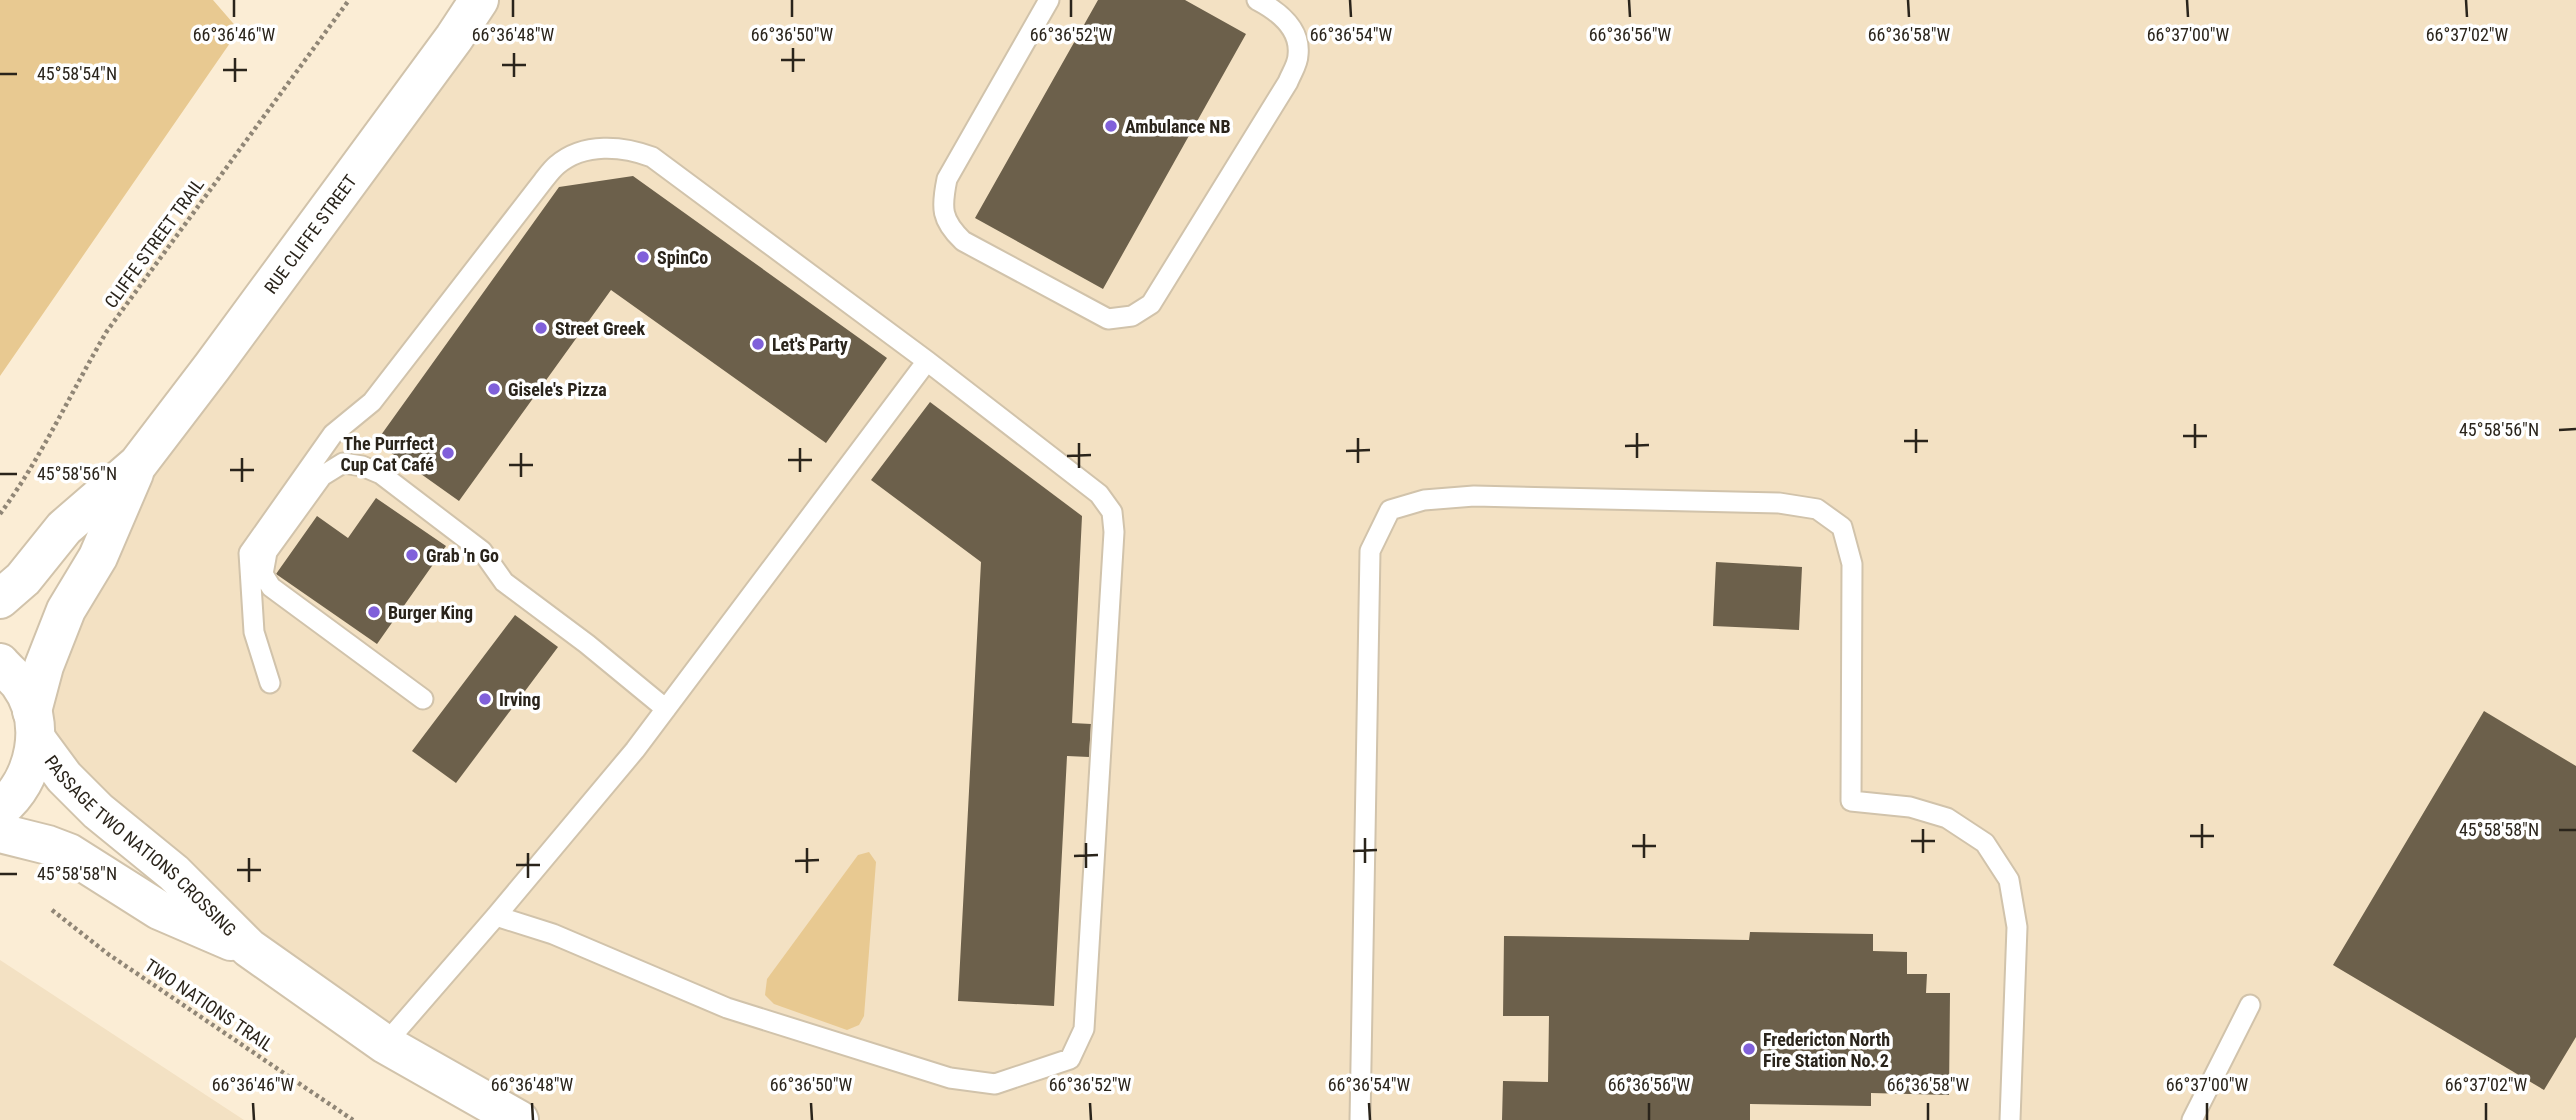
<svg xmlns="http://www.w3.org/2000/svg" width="2576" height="1120" viewBox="0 0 2576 1120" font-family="'Roboto Condensed',sans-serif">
	<rect width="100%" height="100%" fill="#fbedd5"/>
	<!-- built -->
	<path fill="#f3e1c3" d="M479,0H2576V1120H519L385,1044L36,739L138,464Z
		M0,960L244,1120H0Z"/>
	<!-- green -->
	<path fill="#e8c991" d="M0,0H213L239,30L0,376Z
		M869,852L876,862L864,1016L859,1025L847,1030L774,1004L765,995L767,979L858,855Z"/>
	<!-- building -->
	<path fill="#6c604b" d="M1098,0H1185L1246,34L1103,289L975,218Z
		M633,176L887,358L826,443L611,290L459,501L376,442L559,187Z
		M930,402L1082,516L1072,723L1091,724L1089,757L1067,756L1054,1006L958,1001L981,562L871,480Z
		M376,498L446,546L377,644L276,574L317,516L348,538Z
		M1716,562L1802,567L1799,630L1713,626Z
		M515,615L558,647L456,783L412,751Z
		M2484,711L2576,766V1037L2544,1090L2333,965Z
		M1750,932L1873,934V951L1907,952V974H1927L1926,993H1950L1949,1095L1871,1093V1106L1750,1104V1120H1502L1503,1081L1548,1082L1549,1016H1503L1504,936L1749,940Z"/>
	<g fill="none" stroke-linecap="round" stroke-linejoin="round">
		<defs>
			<path id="service" d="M1049,0L947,179C941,208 941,220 963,241L1108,319L1132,316L1151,304L1288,82C1291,74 1298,64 1298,55C1301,29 1278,11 1257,0
				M270,683L254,632L249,553L333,434L372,402L543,181C547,176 552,169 557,165C584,142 623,146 652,157L927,361L1099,494L1112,512L1114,532L1084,1029L1070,1059L995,1084L950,1078L727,1008L553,934L496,916
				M423,699L271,587L263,574L267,552L322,476L343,463L362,466L381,474L482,551L504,582L587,644L666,709
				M385,1044L496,916L635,750L927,361
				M1360,1120L1370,551L1390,510L1424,500L1474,496L1779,503L1817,509L1842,527L1852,564L1851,801L1910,807L1947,818L1985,843L2009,880L2017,927L2010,1120
				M2192,1120L2250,1005"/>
			<g id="secondary">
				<path id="s1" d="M0,599L23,579L64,528L138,464L212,367L454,38L479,0"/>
				<path d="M0,663C6,670 13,676 19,683C48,722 36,780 0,809"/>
				<path d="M32,711L44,666L66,610L98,557L134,473"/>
				<path id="s2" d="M36,739L64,777L98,811L174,873L249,948L385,1044L519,1120"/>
				<path d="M0,833L48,845L69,853L159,910L231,941"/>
			</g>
		</defs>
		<!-- service casing -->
		<use href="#service" stroke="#d1c3ab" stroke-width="23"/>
		<!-- secondary casing -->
		<use href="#secondary" stroke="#d1c3ab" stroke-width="42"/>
		<!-- path -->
		<path stroke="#908676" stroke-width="4.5" stroke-dasharray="3.5 3.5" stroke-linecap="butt" d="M0,514C42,457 71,392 107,331L349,0
			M52,910L108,954L353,1120"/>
		<!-- service -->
		<use href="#service" stroke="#fff" stroke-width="19"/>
		<!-- secondary -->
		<use href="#secondary" stroke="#fff" stroke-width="38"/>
	</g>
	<!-- ticks -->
	<path fill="none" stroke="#2a241b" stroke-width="2.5" d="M234,0V17M513,0V17M792,0V17M1071,0V17M1350,0L1351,17M1629,0L1630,17M1908,0L1909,17M2187,0L2188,17M2466,0L2467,17M793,48V72M514,53V77M235,58V82M781,60H805M502,65H526M223,70H247M0,74H17M2195,424V448M1916,429V453M2559,430L2576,429M1637,433V458M2183,436H2207M1358,438V463M1904,441H1928M1079,443V468M1625,446L1649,445M800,448V472M1346,451L1370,450M521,453V477M1067,456L1091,455M242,458V482M788,460H812M509,465H533M230,470H254M0,474H17M2202,824V848M1923,829V853M2559,830H2576M1644,834V858M2190,836H2214M1365,838V863M1911,841H1935M1086,843V868M1632,846H1656M807,848V873M1353,851L1377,850M528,853V878M1074,856L1098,855M249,858V882M795,861L819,860M516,865H540M237,870H261M0,874H17M253,1103L254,1120M532,1103L533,1120M811,1103L812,1120M1090,1103L1091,1120M1369,1103L1370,1120M1649,1103V1120M1928,1103V1120M2207,1103V1120M2486,1103V1120"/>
	<!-- markers -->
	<g fill="#8060da" stroke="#fff" stroke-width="2.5">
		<circle cx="1111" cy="126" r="7"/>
		<circle cx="643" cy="257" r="7"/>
		<circle cx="541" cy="328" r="7"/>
		<circle cx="758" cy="344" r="7"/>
		<circle cx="494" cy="389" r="7"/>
		<circle cx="448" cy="453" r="7"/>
		<circle cx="412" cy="555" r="7"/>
		<circle cx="374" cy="612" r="7"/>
		<circle cx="485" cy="699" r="7"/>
		<circle cx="1749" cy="1049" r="7"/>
	</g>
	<g text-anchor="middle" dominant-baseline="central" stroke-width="7" stroke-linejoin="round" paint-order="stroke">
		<!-- poi labels -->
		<g font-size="18" font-weight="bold" fill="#2a241b" stroke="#fff" text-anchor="start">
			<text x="1125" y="126">Ambulance NB</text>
			<text x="657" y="257">SpinCo</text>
			<text x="555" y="328">Street Greek</text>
			<text x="772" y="344">Let's Party</text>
			<text x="508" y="389">Gisele's Pizza</text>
			<text x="434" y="443" text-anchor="end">The Purrfect<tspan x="434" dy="21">Cup Cat Café</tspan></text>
			<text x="426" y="555">Grab 'n Go</text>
			<text x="388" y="612">Burger King</text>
			<text x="499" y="699">Irving</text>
			<text x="1763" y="1039">Fredericton North<tspan x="1763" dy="21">Fire Station No. 2</tspan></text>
		</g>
		<!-- street labels -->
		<g font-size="18" fill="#2a241b" stroke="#fff">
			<text stroke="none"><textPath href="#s1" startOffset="481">RUE CLIFFE STREET</textPath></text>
			<text transform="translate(154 243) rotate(-54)">CLIFFE STREET TRAIL</text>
			<text stroke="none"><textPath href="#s2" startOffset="150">PASSAGE TWO NATIONS CROSSING</textPath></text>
			<text transform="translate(209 1005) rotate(34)">TWO NATIONS TRAIL</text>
		</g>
	</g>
	<g font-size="18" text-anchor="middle" fill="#2a241b" stroke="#fff" stroke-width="7" stroke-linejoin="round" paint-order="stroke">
		<text x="234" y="41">66°36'46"W</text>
		<text x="513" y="41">66°36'48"W</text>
		<text x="792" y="41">66°36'50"W</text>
		<text x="1071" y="41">66°36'52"W</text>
		<text x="1351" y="41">66°36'54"W</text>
		<text x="1630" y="41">66°36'56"W</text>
		<text x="1909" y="41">66°36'58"W</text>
		<text x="2188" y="41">66°37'00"W</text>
		<text x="2467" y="41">66°37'02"W</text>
		<text x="77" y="80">45°58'54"N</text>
		<text x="2499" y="436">45°58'56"N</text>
		<text x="77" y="480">45°58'56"N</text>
		<text x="2499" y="836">45°58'58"N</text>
		<text x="77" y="880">45°58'58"N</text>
		<text x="253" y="1091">66°36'46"W</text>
		<text x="532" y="1091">66°36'48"W</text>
		<text x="811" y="1091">66°36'50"W</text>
		<text x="1090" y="1091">66°36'52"W</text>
		<text x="1369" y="1091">66°36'54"W</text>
		<text x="1649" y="1091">66°36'56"W</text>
		<text x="1928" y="1091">66°36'58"W</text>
		<text x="2207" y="1091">66°37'00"W</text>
		<text x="2486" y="1091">66°37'02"W</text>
	</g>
</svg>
